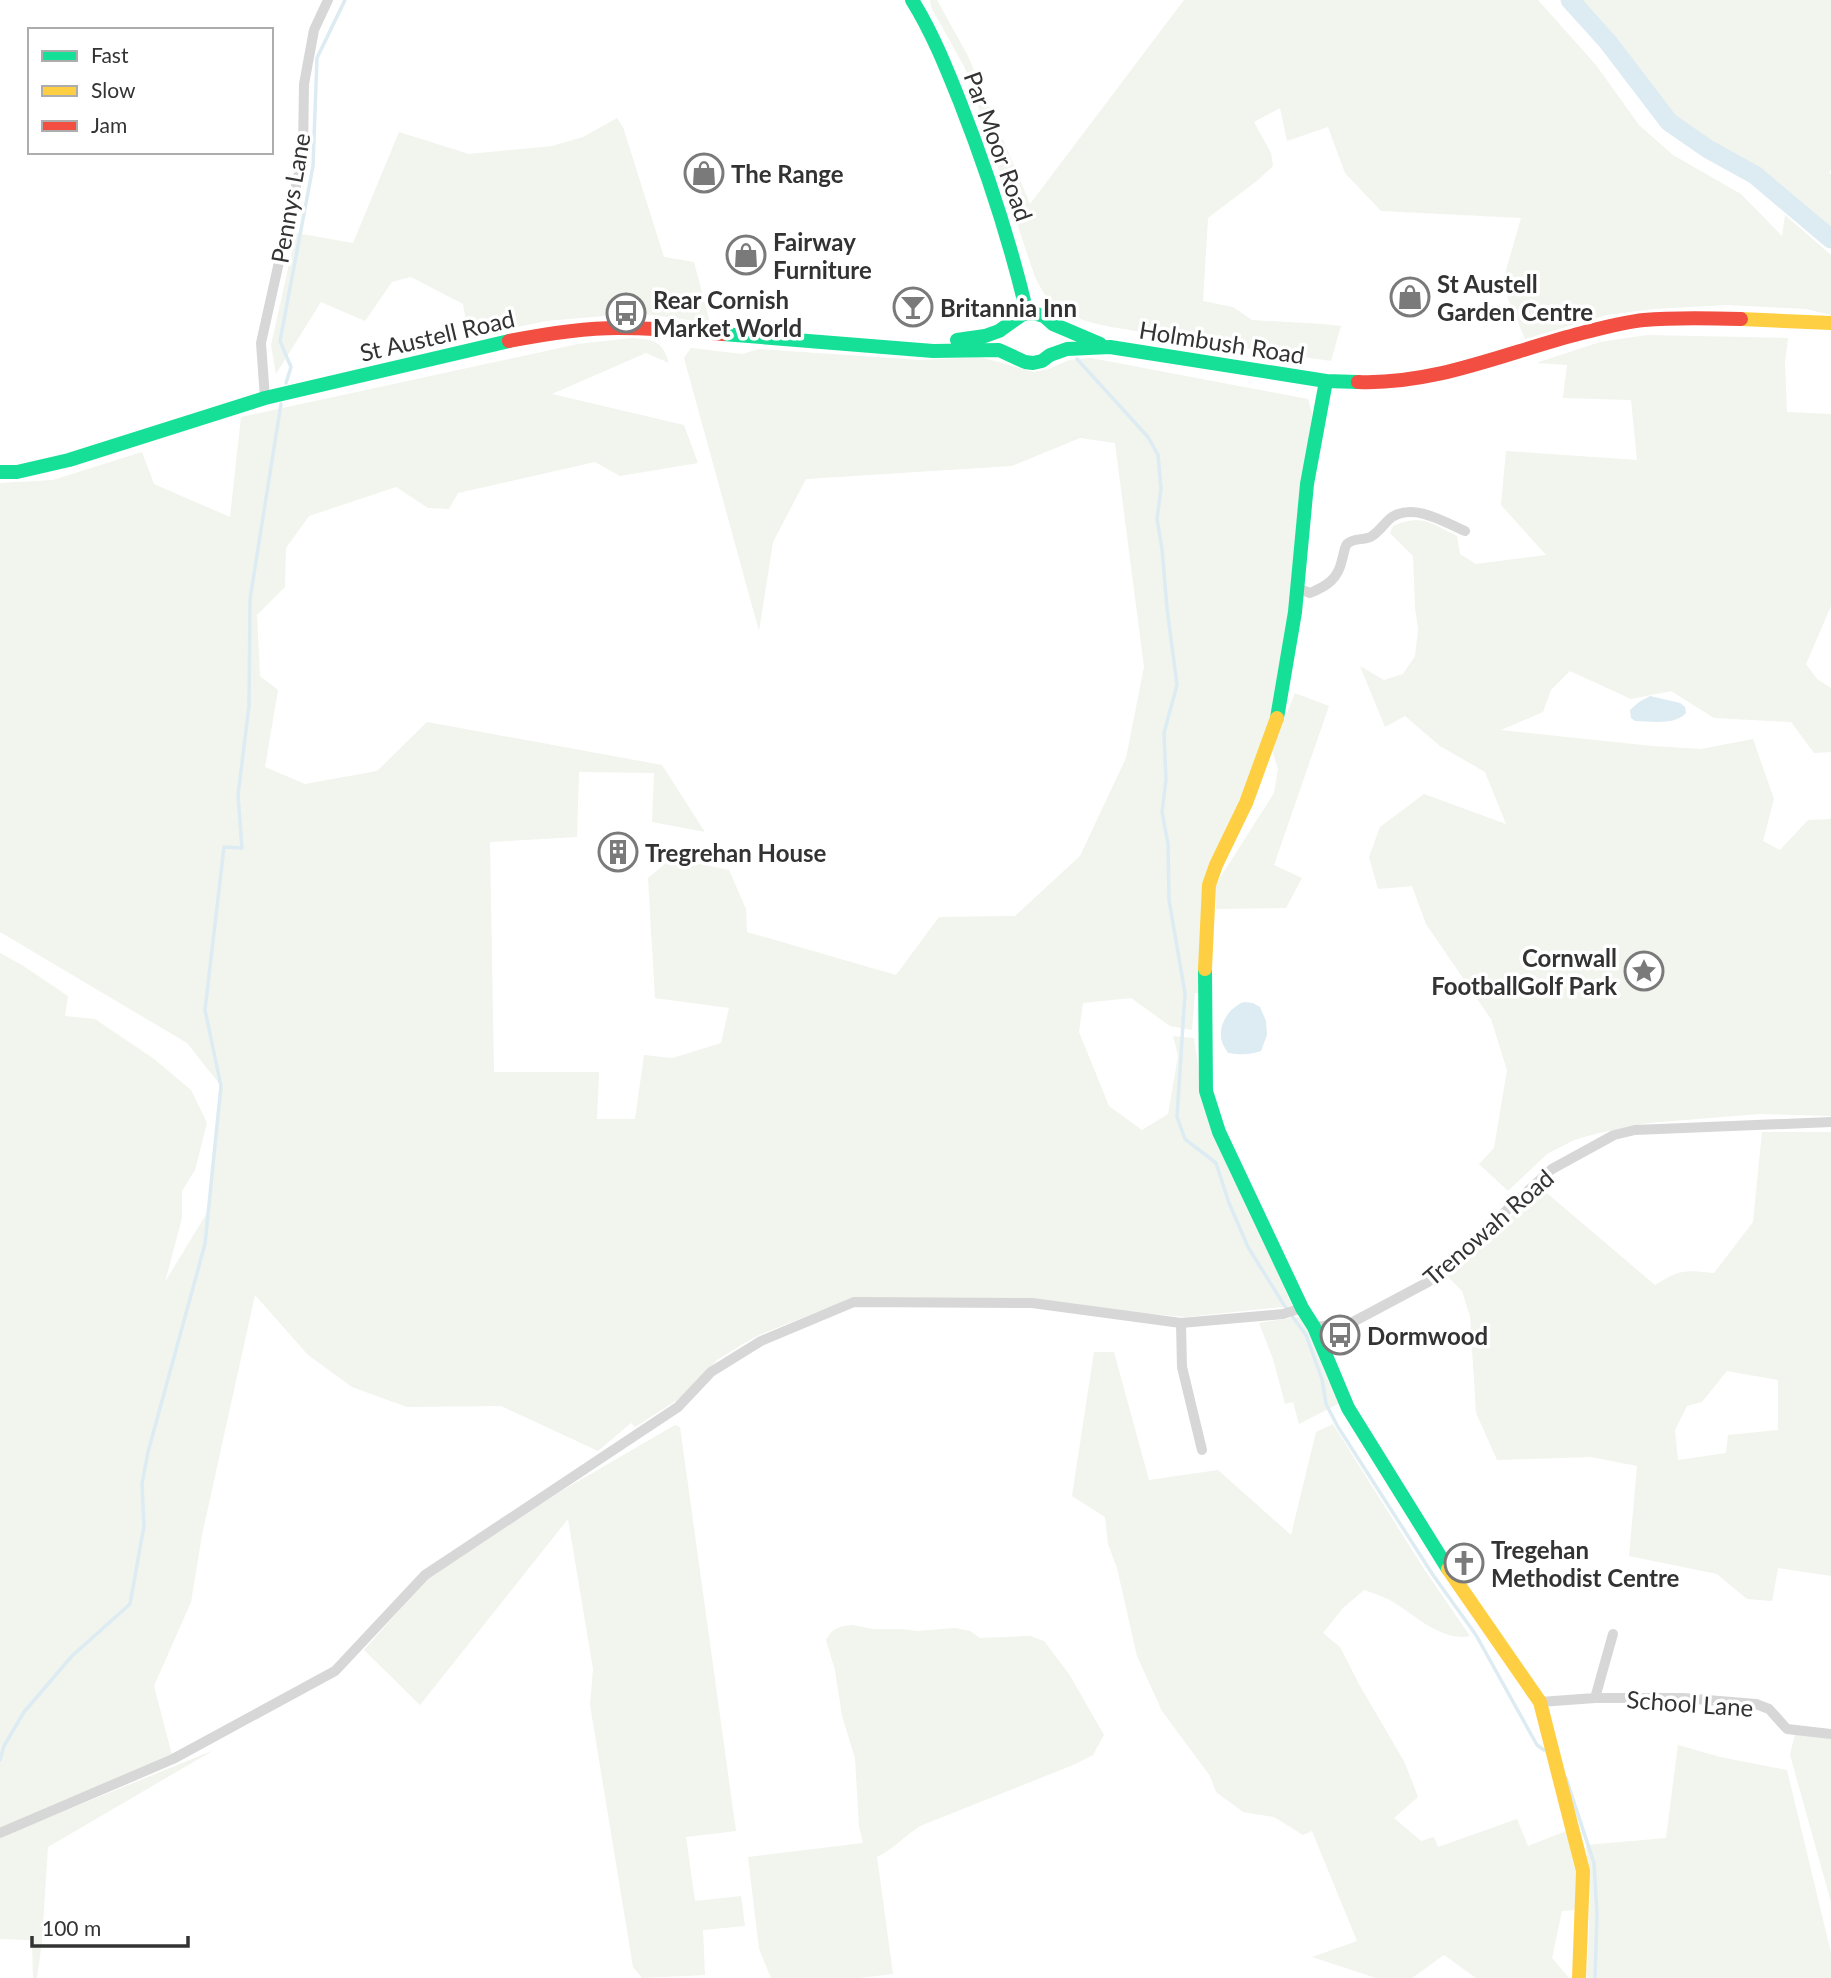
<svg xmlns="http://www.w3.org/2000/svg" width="1831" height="1978" viewBox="0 0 1831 1978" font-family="Lato,sans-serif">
	<rect width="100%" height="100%" fill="#fff"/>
	<!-- green -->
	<path fill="#f1f5ed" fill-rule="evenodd" d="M930,0H937L968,56L1030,204L1184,0H1538L1596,65L1639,125L1673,155L1741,194L1782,236L1785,215L1831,255V315L1806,309L1727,305L1654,309L1607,315L1525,339L1502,284L1521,218L1381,211L1345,173L1328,127L1287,141L1280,108L1254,122L1271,153L1273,166L1258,180L1208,218L1203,301L1233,307L1252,320L1323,324L1341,326L1331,361C1272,352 1213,344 1154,334C1128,329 1100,327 1075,317C1054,309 1044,296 1035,277L965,68L931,7Z
		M1570,0H1831V170L1829,173L1831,174V232L1755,175L1708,149L1669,122L1608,42Z
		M617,118L623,127L664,257L694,262L710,323L638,313L546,321L469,337L463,304L411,277L392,282L365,321L321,302L276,374L271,345L296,233L353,243L399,132L469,154L552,146L583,137Z
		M1647,335L1788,338L1785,363L1787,412L1831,414V606L1806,664L1817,679L1831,688V752L1814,753L1791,722L1714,718L1671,691L1631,699L1570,671L1551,690L1543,712L1501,730L1652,746L1701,749L1753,739L1774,799L1763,841L1780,850L1808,820L1830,819L1831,817V1116L1759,1114L1648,1123L1599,1133L1574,1140L1547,1154L1508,1191L1479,1164L1494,1148L1507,1070L1491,1019L1426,924L1412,886L1378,889L1369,857L1380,827L1424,794L1506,824L1485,772L1440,746L1405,716L1385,727L1360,666L1384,680L1403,674L1415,656L1418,629L1415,608L1413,556L1390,533L1393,526C1424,514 1429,523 1457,536L1460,554L1476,564L1546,555L1501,505L1506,451L1637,460L1631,400L1563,398L1567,365L1536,363L1600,342Z
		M632,338C654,340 662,340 669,363L646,353L552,394L684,425L698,463L620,476L595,462L458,493L449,509L428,508L396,487L309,516L286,548L285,587L257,615L260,676L278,690L265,767L305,784L377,771L427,722L662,765L705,832L652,822L654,773L579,772L577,837L490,842L494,1072H599L597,1119H635L644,1055L673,1058L721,1043L729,1008L655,998L648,878L672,858L729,870L746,909L747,932L896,975L939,917L1015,916L1080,856L1126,758L1144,667L1115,443L1080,438L1012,466L806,479L773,542L759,631L684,358L691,348L742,354L759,349L920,360L981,357L1034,372L1049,369L1069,360L1091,358L1308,399L1312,413L1307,484L1279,713L1209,885L1204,993H1195L1192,1030L1170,1026L1131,998L1083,1003L1079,1032L1109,1106L1142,1130L1168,1114L1178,1056L1173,1036L1194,1038L1202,1093L1292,1306L1186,1317L1032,1303L853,1298L759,1335L743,1344L717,1360L685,1395L635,1427L631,1423L598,1451L501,1406L407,1407L352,1387L308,1355L255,1295L202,1535L191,1602L154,1686L173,1759L25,1827L214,1750L48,1847L42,1941L37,1978H33L32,1940L0,1939V953L22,965L68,996L65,1016L95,1019L154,1059L191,1090L207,1123L195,1170L182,1191V1218L165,1282L208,1211L221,1086L187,1043L0,932V483L53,480L142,452L154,484L230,517L241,417L578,344Z
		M1295,693L1329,706L1274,865L1302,878L1286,908L1216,909V884L1274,793L1278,769L1272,750Z
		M1762,1132H1831V1576L1778,1568L1772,1601L1747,1599L1717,1574L1629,1556L1637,1466L1591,1457L1497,1460L1476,1413L1470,1316L1462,1291L1446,1275L1542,1189L1655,1285C1680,1269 1685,1270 1714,1273L1753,1222ZM1727,1371L1778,1380V1430L1728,1435L1726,1453L1678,1460L1675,1430L1687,1406L1702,1402Z
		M1298,1317L1303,1319L1328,1380L1340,1403L1299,1424L1293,1402L1285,1404L1273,1359L1259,1323Z
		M1094,1352H1114L1149,1480L1218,1470L1291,1535L1316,1432L1333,1424L1424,1569L1470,1636C1441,1642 1414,1614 1390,1600C1382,1596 1373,1593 1364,1590L1343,1608L1323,1633L1340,1647L1360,1686L1405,1763L1418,1797L1394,1818L1421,1841L1434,1837L1438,1847L1517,1819L1528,1846L1566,1831L1576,1874L1575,1910L1562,1911L1552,1958L1569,1978H1476L1444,1955L1412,1978H1376L1312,1957L1357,1941L1312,1831L1303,1835L1274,1817L1243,1812L1216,1792L1210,1776L1162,1711L1137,1656L1117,1568L1108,1544L1105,1517L1072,1496Z
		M675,1425L680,1427L736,1831L686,1837L695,1901L741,1896L745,1926L703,1930L705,1975L642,1978L633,1967L590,1705L593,1669L568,1519L420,1705L364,1650L427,1579L563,1490Z
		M853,1625L872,1629H902L917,1631L955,1628L970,1631L980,1638L1030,1636L1044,1641L1069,1674L1104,1735L1093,1755L1073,1765L920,1826C905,1836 892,1850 877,1857L893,1974L859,1978H771L759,1949L748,1857L863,1843L859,1826L855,1758L842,1716L835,1670L826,1640C832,1628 840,1626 853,1625Z
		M1795,1734L1831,1738V1902L1790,1755Z
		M1678,1745L1720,1757L1787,1770L1831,1953V1978H1587L1590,1894L1586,1845L1666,1838Z"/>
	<!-- water -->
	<path fill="#ddebf3" d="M1650,696L1680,703L1685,707L1686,713C1674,726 1651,721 1635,721L1631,718L1630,710L1639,702Z
		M1244,1002L1253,1003L1260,1007L1266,1021L1267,1035L1261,1051C1249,1055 1241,1055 1228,1053C1226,1049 1223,1046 1222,1042C1217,1026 1229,1007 1244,1002Z"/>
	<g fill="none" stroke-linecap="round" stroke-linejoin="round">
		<!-- stream -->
		<path stroke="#ddebf3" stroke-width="3.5" d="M1077,359L1148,437L1158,455L1161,489L1157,519L1162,549L1167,608L1177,685L1164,733L1166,780L1162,812L1168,844L1169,900L1185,993L1177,1117L1185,1139L1216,1163L1229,1203L1248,1247L1284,1305L1306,1335L1322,1379L1326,1404L1338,1427L1433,1575L1476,1635L1537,1745L1544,1750
			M286,383L291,367L280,341L313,166L317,58L345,0
			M0,1760L4,1746L24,1712L72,1656L130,1604L144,1526L142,1484L148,1452L205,1244L221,1086L205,1010L224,847L242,848L238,795L249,706L250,599L281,404
			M1566,1778L1594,1863L1597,1914L1595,1978"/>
		<!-- river -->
		<path stroke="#ddebf3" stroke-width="19" d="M1570,0L1608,42L1669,122L1708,149L1755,175L1831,239"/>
		<!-- street -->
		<path stroke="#d7d7d7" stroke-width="10" d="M265,398L261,343L303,154L304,84L314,30L328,0
			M1297,588L1310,593C1327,586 1338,579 1342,560C1344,554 1344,548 1347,544C1354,537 1365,541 1372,536C1380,531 1385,522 1392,517C1415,503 1444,522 1465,531
			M1181,1323L1182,1367L1202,1450
			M1314,1327L1351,1323L1428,1282L1552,1169L1614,1135L1635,1130L1831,1122
			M1595,1698L1613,1634
			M1540,1702L1595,1698H1683L1756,1704L1769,1709L1787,1729L1831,1734
			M0,1833L173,1759L335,1671L425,1575L678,1407L711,1372L761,1341L854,1302L1032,1303L1181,1323L1283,1314L1302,1308"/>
		<!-- fast -->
		<path stroke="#16e098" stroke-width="14" d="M912,0C932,32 946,67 960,102C987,171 1010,241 1027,313
			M723,334L933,351L999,350L1025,362L1033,363L1042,361L1050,355L1067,349L1110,347L1326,381L1358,382
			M957,340L985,336L999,331L1023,314L1033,313L1044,316L1053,324L1100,344
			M0,472H17L69,460L265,398L509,341
			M1277,718L1295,612L1307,484L1326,381
			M1205,969L1206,1091L1219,1132L1302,1308L1314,1327L1348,1408L1448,1569"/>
		<!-- slow -->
		<path stroke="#ffcf43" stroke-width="14" d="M1741,319L1831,323
			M1205,969L1209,885L1216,865L1246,803L1277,718
			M1448,1569L1540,1702L1583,1871L1579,1978"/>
		<!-- jam -->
		<path stroke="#f24e42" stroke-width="14" d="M509,341C545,334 582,328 618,328C653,328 688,331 723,334
			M1358,382C1436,385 1507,352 1582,333C1602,328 1624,322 1644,320C1676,317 1709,318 1741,319"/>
	</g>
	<!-- icons -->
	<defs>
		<symbol id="shop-ring" viewBox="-11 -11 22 22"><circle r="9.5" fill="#fff" stroke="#7a7a7a" stroke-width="1.5"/><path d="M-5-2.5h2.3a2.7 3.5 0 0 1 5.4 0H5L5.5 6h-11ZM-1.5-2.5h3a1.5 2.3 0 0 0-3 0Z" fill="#7a7a7a"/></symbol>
		<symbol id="bar-ring" viewBox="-11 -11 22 22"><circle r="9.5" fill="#fff" stroke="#7a7a7a" stroke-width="1.5"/><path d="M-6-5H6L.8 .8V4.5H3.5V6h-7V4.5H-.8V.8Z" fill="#7a7a7a"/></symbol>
		<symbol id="bus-ring" viewBox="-11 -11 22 22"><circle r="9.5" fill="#fff" stroke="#7a7a7a" stroke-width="1.5"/><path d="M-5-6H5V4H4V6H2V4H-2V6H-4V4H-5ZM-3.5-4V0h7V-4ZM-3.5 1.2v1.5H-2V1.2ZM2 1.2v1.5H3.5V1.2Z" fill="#7a7a7a"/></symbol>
		<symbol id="building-ring" viewBox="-11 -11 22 22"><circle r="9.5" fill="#fff" stroke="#7a7a7a" stroke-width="1.5"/><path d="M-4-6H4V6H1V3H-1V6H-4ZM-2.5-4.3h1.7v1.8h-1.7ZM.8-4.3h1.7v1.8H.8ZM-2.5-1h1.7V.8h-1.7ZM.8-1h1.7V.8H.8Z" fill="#7a7a7a"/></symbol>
		<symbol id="sight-ring" viewBox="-11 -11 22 22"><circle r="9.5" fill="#fff" stroke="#7a7a7a" stroke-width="1.5"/><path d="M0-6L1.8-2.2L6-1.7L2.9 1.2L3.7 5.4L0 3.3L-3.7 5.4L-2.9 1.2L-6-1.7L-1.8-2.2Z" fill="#7a7a7a"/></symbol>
		<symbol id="church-ring" viewBox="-11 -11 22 22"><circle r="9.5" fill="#fff" stroke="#7a7a7a" stroke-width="1.5"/><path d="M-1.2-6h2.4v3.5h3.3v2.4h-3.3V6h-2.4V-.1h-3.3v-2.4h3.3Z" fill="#7a7a7a"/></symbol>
	</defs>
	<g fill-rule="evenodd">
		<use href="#shop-ring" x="682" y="151" width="44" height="44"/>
		<use href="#shop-ring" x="724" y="233" width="44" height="44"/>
		<use href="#shop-ring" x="1388" y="275" width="44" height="44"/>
		<use href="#bar-ring" x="891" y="285" width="44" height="44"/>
		<use href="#bus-ring" x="604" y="291" width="44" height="44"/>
		<use href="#building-ring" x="596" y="830" width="44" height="44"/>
		<use href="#sight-ring" x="1622" y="949" width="44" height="44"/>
		<use href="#bus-ring" x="1318" y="1313" width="44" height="44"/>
		<use href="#church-ring" x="1442" y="1541" width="44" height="44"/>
	</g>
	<g text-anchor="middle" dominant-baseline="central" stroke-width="7" stroke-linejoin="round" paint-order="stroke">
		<!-- street labels -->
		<g font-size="24" fill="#333" stroke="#fff">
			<text transform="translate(999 146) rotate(70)">Par Moor Road</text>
			<text transform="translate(290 198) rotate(-80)">Pennys Lane</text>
			<text transform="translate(437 335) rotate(-13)">St Austell Road</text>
			<text transform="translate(1222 342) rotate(9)">Holmbush Road</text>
			<text transform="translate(1488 1227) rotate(-41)">Trenowah Road</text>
			<text transform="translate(1690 1703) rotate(4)">School Lane</text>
		</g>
		<!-- poi labels -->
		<g font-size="24" font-weight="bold" fill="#333" stroke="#fff" text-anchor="start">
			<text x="731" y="173">The Range</text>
			<text x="773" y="241">Fairway<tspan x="773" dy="28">Furniture</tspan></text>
			<text x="1437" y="283">St Austell<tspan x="1437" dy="28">Garden Centre</tspan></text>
			<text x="653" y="299">Rear Cornish<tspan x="653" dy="28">Market World</tspan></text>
			<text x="940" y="307">Britannia Inn</text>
			<text x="645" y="852">Tregrehan House</text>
			<text x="1617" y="957" text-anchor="end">Cornwall<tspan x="1617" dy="28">FootballGolf Park</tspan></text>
			<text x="1367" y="1335">Dormwood</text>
			<text x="1491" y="1549">Tregehan<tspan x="1491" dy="28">Methodist Centre</tspan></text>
		</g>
	</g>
	<!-- legend -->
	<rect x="28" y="28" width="245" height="126" fill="#ffffff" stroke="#adadad" stroke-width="2"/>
	<rect x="42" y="51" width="35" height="10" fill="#16e098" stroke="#adadad" stroke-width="2"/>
	<text x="91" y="63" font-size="21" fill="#333333">Fast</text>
	<rect x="42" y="86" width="35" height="10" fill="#ffcf43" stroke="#adadad" stroke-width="2"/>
	<text x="91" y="98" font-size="21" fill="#333333">Slow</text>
	<rect x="42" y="121" width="35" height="10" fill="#f24e42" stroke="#adadad" stroke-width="2"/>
	<text x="91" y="133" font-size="21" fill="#333333">Jam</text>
	<!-- scale -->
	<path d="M32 1936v10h156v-10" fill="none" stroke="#333333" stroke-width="3.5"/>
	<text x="42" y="1936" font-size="21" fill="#333333" stroke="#ffffff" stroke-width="5" paint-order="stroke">100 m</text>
</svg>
